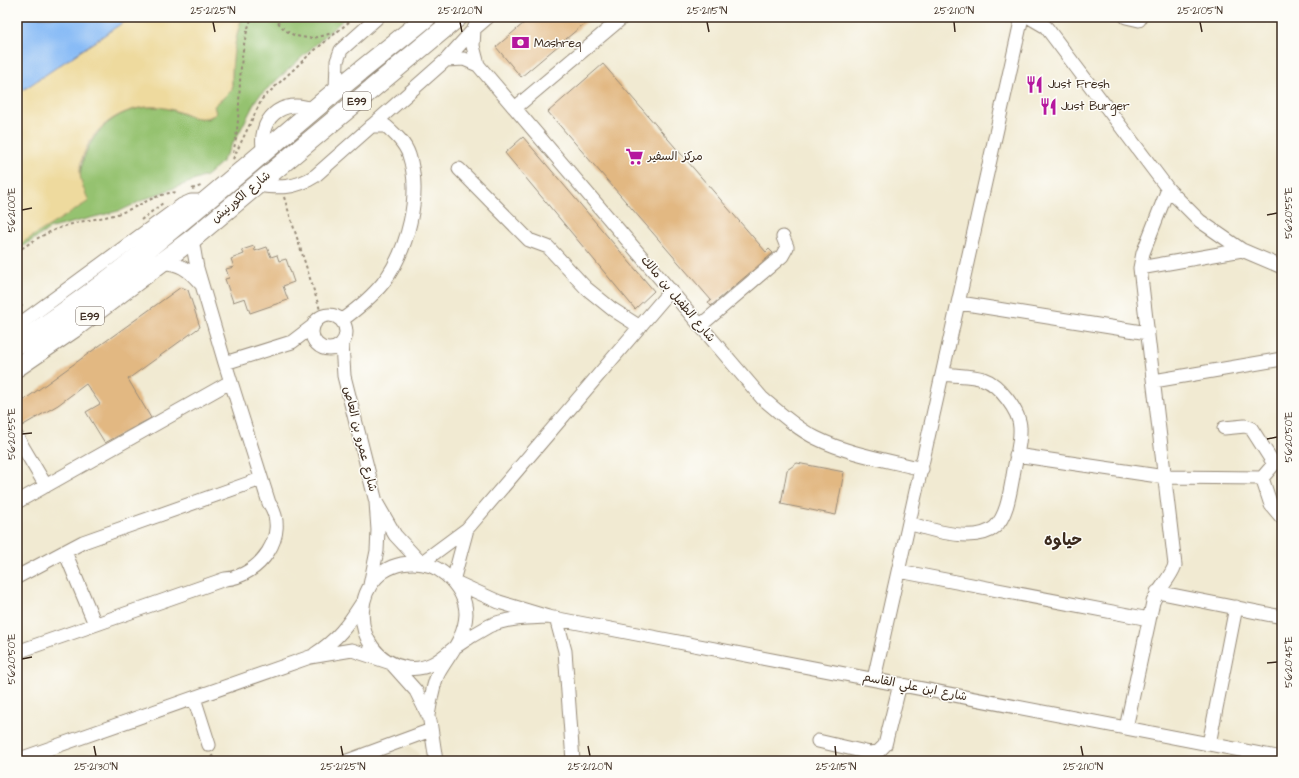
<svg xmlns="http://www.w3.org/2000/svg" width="1299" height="778" viewBox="0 0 1299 778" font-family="'Architects Daughter','Playpen Sans Arabic',sans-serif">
	<rect width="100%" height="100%" fill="#fdfcf7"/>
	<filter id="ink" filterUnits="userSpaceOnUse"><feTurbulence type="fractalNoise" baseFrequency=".025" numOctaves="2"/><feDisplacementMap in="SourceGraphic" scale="8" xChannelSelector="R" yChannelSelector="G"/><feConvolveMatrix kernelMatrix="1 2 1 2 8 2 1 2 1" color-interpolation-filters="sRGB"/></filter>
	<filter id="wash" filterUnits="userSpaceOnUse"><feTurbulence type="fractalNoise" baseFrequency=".012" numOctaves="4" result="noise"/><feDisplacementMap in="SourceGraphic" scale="16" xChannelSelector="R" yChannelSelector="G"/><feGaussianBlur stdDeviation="0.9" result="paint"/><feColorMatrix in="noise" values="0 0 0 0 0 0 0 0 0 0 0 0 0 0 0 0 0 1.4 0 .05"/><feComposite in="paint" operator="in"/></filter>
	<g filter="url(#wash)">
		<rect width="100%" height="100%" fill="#f1ead2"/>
		<!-- built -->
		<path fill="#e5dbba" d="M409,746L418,752L420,761H368Z"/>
		<!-- green -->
		<path fill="#95c270" stroke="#687647" d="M242,17H346L257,98L240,131L221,163L206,176L145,199L122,210L51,228L17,250V246L80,182C80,141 113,105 156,107C166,107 174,111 183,114C190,117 199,118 207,119L216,114L214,106L232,90C231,64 234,41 242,17Z"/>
		<!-- sand -->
		<path fill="#eeda9e" stroke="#94825e" d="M131,17H242C234,41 231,64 232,90L214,106L216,114C197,125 184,111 165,108C136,102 103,118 89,143C76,167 78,178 89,201L17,246V94Z"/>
		<!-- water -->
		<path fill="#88bbf6" stroke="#62728a" d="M17,17H131L17,94Z"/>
		<g id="blocks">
			<!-- building -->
			<path fill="#e2b882" d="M531,17H592L521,77L496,47Z
				M603,64L766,252L769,249L773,253L711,306L708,302L711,300L548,112Z
				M523,137L654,291L635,309L505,153Z
				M254,246L255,251L267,247L271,257L277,255L279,261L286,259L294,282L283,286L288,300L250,313L245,298L233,302L225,279L229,278L226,269L234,267L231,259L244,254L242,250Z
				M181,287L188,290L200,327L128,379L151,418L105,443L86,412L100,404L86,384L58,405L20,427L17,421V405Z
				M797,463L844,472L836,515L781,504L787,470Z"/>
		</g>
	</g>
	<g filter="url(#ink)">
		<use href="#blocks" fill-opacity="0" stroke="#968a78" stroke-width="1"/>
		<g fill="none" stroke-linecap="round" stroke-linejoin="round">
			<defs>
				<path id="minor" d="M1029,17L1046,27L1168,189L1200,221L1242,250L1282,267
					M1126,17L1139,20
					M446,60L464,59L478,65L762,398C779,412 796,428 816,438C848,454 887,460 922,469
					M478,65L473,46L474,29L488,17
					M336,90L337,61L341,50L378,17
					M515,108L623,17
					M264,153C256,120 282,96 314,110
					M459,169L529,240L548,247L586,288L612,309L640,327
					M256,185C278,188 295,189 315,176L446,60L474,29L479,17
					M161,263C179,262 189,270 200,283
					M1140,268L1242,250
					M960,303L1148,333
					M312 332a17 17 0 1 1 34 0a17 17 0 1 1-34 0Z
					M342,320C357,309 371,298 383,283C408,250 422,195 409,155C405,143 395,134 386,126H371
					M701,325L782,256L787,247L783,237
					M17,326L182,205L191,201H206
					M342,344L344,376L376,502L378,530L377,551L370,585
					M225,363L292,342L313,326
					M1154,381L1282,359
					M1224,428L1245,426L1251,428L1274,464
					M17,437L46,486
					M1016,455L1165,477L1262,478L1274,464L1282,461
					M1262,478L1271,505L1282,518
					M17,502L230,382
					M376,502L395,535L421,563L467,529L671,290
					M909,523C930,530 976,544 995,527C1007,516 1010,492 1013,476C1015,461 1021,443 1020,428C1020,412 999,384 983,379C971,375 956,376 944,374
					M467,529L453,581L499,602L548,617L1282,758
					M65,552L95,624
					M899,571L1149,619
					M17,577L83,542L261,479
					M1157,592L1282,617
					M556,618L565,651L573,761
					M17,652L225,579C259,577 291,534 269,503L225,363L197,268L192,239
					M315,654C337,640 348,625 362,603
					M874,679L1022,17
					M194,698L209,745
					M430,721L436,761
					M1126,728L1153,602C1159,588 1170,579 1175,565L1140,268L1143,253L1168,189
					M818,741L870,753L879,751L885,745L900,684
					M1209,744L1236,607
					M17,760L310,657L352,650L391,663L416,691L428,715C431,701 432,687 438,674C449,654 465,639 466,614C466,599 457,585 446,575C437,567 425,563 413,563C349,563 344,657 407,668C428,671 441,659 455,647C465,640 478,632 489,626C507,618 528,618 548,617
					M347,761L431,730"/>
				<path id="highway" d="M17,344C131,270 232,178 336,91C366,66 397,42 427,17
					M17,367L77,326L192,239L458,17"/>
			</defs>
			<!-- minor casing -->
			<use href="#minor" stroke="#968a78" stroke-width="15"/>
			<!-- highway casing -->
			<use href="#highway" stroke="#968a78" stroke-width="21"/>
			<!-- path -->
			<path stroke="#968a78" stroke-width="2" stroke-dasharray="3 3" stroke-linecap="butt" d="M275,17C286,39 310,42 331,33
				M233,153C244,108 234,60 252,17
				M233,159L262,99L309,55L355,17
				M192,189L201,186
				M284,197L322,316
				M141,220L163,203
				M17,252C33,240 52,229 72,224C89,219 107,218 123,212C142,205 157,193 178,192
				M17,309L23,306
				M212,755L214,761"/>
			<!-- minor -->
			<use href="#minor" stroke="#fff" stroke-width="13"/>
			<!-- highway -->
			<use href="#highway" stroke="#fff" stroke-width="19"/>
		</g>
	</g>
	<!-- ticks -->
	<path fill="none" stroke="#3b2a1e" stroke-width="1.5" d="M213,22L215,32M460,22L462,32M707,22L709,32M954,22L955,32M1200,22L1202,32M22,210L32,208M1267,215L1277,213M22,434L32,433M1267,439L1277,437M22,659L32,657M1267,663L1277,662M94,746L96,756M341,746L343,756M588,746L590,756M835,746L836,756M1081,746L1083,756"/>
	<!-- icons -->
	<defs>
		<symbol id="bank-bare" viewBox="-9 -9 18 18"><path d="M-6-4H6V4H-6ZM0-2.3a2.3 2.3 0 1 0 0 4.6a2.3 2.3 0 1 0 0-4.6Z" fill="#b5179e" stroke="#fdfcf7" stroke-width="2.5" paint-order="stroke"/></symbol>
		<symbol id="restaurant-bare" viewBox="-9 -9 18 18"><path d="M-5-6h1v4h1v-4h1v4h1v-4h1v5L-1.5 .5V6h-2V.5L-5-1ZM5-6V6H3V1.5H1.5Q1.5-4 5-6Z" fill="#b5179e" stroke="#fdfcf7" stroke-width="2.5" paint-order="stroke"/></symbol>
		<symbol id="supermarket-bare" viewBox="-9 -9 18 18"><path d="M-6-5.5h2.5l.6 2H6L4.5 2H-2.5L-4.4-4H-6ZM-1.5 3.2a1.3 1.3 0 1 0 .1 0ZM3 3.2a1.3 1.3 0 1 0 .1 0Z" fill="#b5179e" stroke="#fdfcf7" stroke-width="2.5" paint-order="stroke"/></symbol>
	</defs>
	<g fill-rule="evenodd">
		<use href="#bank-bare" x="508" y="30" width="25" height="25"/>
		<use href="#restaurant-bare" x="1022" y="72" width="25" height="25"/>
		<use href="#restaurant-bare" x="1036" y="94" width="25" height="25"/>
		<use href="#supermarket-bare" x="622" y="144" width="25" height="25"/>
	</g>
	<g text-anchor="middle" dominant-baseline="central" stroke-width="3" stroke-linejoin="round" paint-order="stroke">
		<!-- shield labels -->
		<g fill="#fdfcf7" stroke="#75695f" stroke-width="1">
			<rect x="343" y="92" width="28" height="18" rx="3"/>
			<rect x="76" y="307" width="28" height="18" rx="3"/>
		</g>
		<g font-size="11" font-weight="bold" fill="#3b2a1e">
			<text x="357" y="101">E99</text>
			<text x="90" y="316">E99</text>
		</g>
		<!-- poi labels -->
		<g font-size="12" fill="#3b2a1e" stroke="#fdfcf7" text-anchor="start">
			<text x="534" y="43">Mashreq</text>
			<text x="1048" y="84">Just Fresh</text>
			<text x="1061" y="106">Just Burger</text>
			<text x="648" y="156">مركز السفير</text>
		</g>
		<!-- street labels -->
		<g font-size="12" fill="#3b2a1e" stroke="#fdfcf7">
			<text transform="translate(241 197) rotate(-40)">شارع الكورنيش</text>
			<text transform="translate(678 299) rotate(50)">شارع الطفيل بن مالك</text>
			<text transform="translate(360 439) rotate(76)">شارع عمرو بن العاص</text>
			<text transform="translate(915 687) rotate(11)">شارع ابن علي القاسم</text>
		</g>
		<!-- district labels -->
		<g font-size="16" font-weight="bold" fill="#3b2a1e" stroke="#fdfcf7">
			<text x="1063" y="540">حياوه</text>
		</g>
	</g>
	<!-- margin -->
	<rect width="1299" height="778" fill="none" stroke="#fdfcf7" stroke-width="44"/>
	<rect x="22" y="22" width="1255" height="734" fill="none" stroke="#3b2a1e" stroke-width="1.5"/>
	<g font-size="10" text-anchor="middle" fill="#3b2a1e">
		<text x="213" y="14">25°21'25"N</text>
		<text x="460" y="14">25°21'20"N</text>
		<text x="707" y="14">25°21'15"N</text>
		<text x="954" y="14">25°21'10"N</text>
		<text x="1200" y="14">25°21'05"N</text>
		<text transform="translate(11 210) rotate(-90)" y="4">56°21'00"E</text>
		<text transform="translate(1288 213) rotate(-90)" y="4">56°20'55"E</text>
		<text transform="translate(11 434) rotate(-90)" y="4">56°20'55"E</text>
		<text transform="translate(1288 437) rotate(-90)" y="4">56°20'50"E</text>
		<text transform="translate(11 659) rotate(-90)" y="4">56°20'50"E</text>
		<text transform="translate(1288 662) rotate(-90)" y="4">56°20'45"E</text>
		<text x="96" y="770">25°21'30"N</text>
		<text x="343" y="770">25°21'25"N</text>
		<text x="590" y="770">25°21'20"N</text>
		<text x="836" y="770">25°21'15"N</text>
		<text x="1083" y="770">25°21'10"N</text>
	</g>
</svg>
